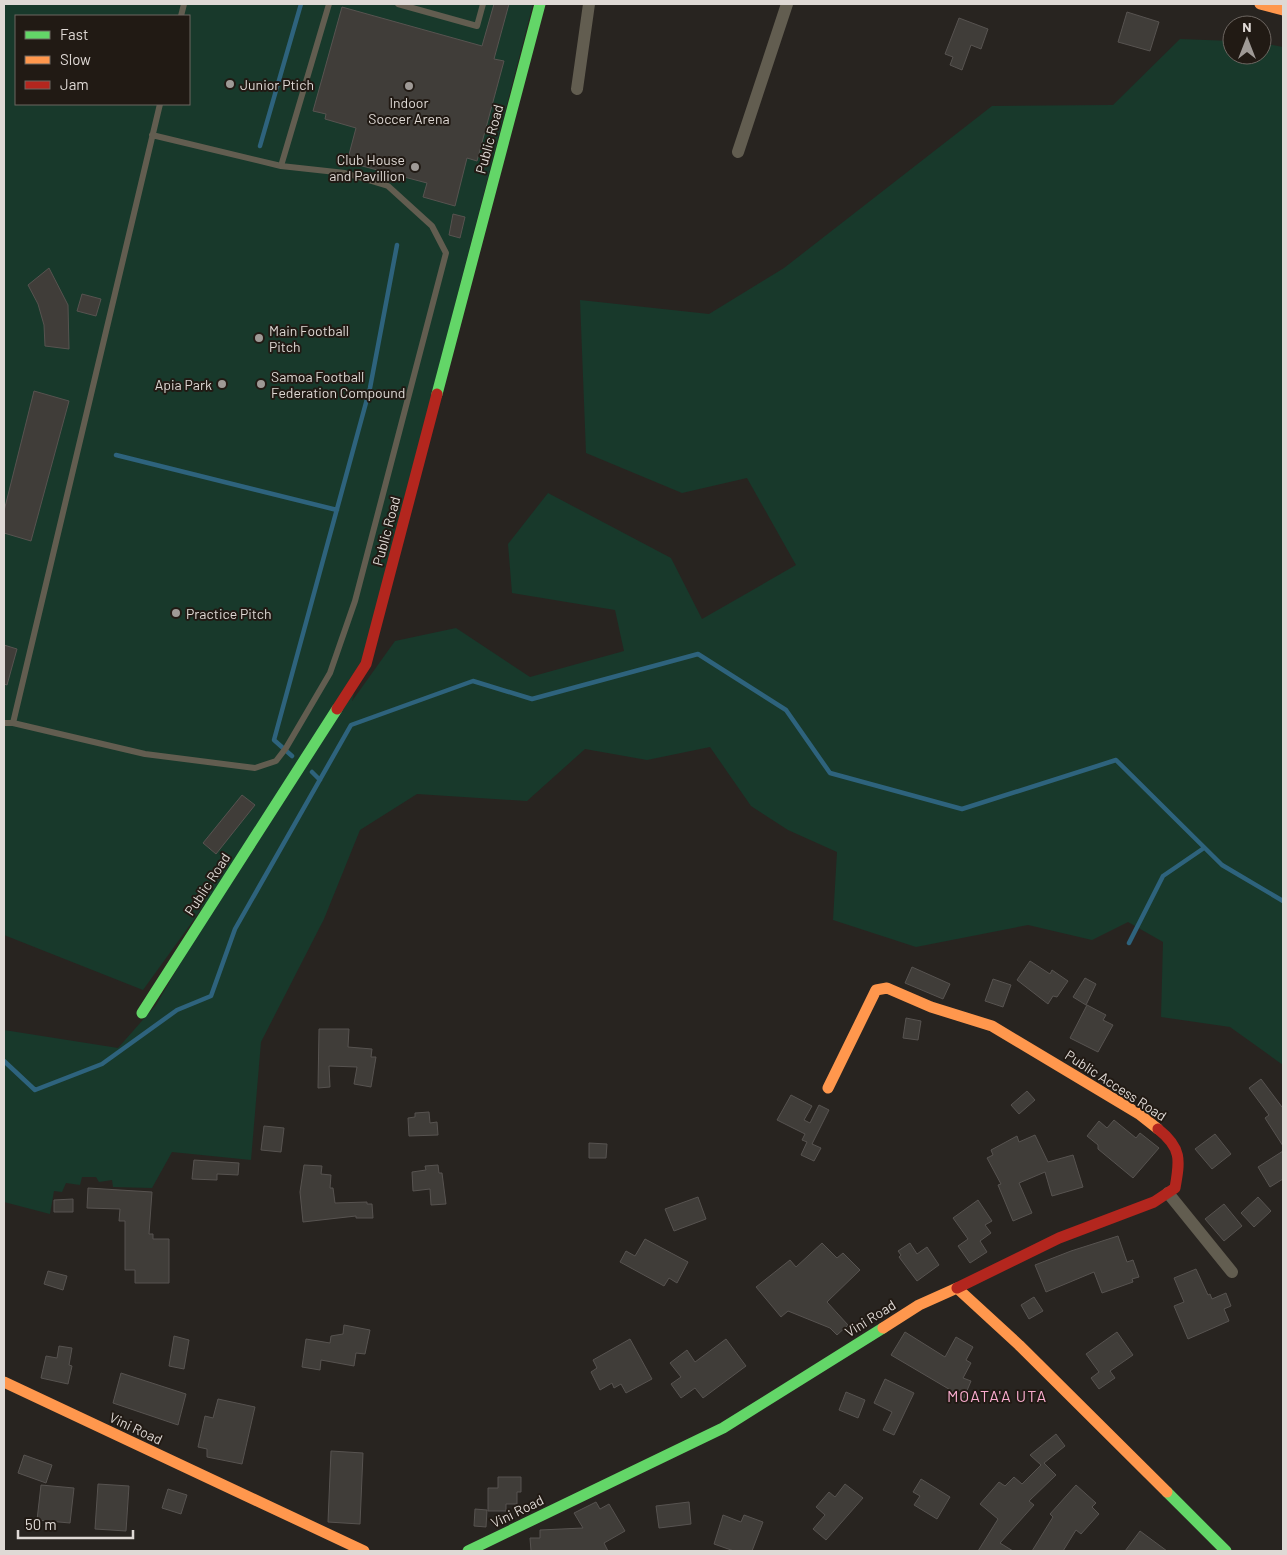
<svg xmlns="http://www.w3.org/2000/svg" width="1287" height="1555" viewBox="0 0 1287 1555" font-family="Barlow,sans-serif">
	<rect width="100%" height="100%" fill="#282420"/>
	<!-- green -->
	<path fill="#18392b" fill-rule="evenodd" d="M4,4H533L352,701L395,641L456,628L530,677L624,651L615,610L512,593L508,544L548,493L671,558L702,619L796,565L747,478L682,493L586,453L580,300L709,314L784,268L992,106L1113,105L1180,39L1232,41V55H1262V43L1283,47V1065L1230,1027L1161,1017L1163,942L1128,922L1092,940L1028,925L916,947L833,920L837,852L788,830L751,806L710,747L647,760L585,749L527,801L417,794L360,830L324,919L261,1042L251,1160L172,1152L152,1188L113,1187L112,1180L99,1182L96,1177H82L80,1185L66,1183L62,1192L54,1191L50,1214L4,1202V1030L118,1048L156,1005L255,835L143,990L4,935ZM16,16H189V104H16Z"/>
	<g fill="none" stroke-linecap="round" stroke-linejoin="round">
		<!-- stream -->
		<path stroke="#2e637d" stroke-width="4.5" d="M260,146L301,4
			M116,455L337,510
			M292,756L274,740L370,388L397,245
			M312,772L320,780
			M1129,943L1163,876L1204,848
			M4,1061L35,1090L102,1064L177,1010L211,996L235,929L351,725L473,681L532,699L698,654L786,710L830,773L962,809L1116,760L1222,865L1283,901"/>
	</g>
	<!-- building -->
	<path fill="#403d39" stroke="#575350" d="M494,4H509L494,59L504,61L477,161L467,158L455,206L423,197L427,183L347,162L356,128L325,119L326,114L313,111L342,7L482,46Z
		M1127,12L1159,22L1150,51L1118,42Z
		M959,18L988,29L981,49L971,45L962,70L950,65L953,57L945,54Z
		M453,214L465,217L460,238L449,235Z
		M49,268L68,305L69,349L45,346L44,325L38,304L28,285Z
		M82,294L101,299L96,316L77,311Z
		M34,391L69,401L31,541L4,533V511Z
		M4,645L17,649L7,685L4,684Z
		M242,795L255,805L216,854L203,843Z
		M1030,961L1050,974L1052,970L1068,981L1057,997L1053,996L1048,1004L1017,980Z
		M912,967L950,984L943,999L905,983Z
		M1085,978L1096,984L1086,1005L1073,997Z
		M993,979L1011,985L1003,1007L985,1001Z
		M1087,1005L1106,1015L1103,1020L1113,1025L1098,1052L1070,1038Z
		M906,1018L921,1021L918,1040L903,1038Z
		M319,1029H349L348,1047L372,1049L371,1057H376L371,1087L354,1084L357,1067L329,1066L330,1087L318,1088Z
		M1261,1079L1282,1107L1283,1106V1146L1265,1118L1269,1115L1249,1088Z
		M1027,1091L1035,1100L1019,1114L1011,1105Z
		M791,1095L812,1106L804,1120L810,1123L819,1105L829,1110L812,1144L821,1148L814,1161L801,1155L807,1142L802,1140L805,1134L777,1120Z
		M429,1112L430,1123L437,1122L438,1135L409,1136L408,1118L415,1117V1113Z
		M1114,1120L1136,1138L1140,1133L1159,1148L1133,1178L1098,1149V1145L1087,1136L1099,1121L1107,1128Z
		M264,1126L284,1128L281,1152L261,1150Z
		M1215,1134L1231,1154L1212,1169L1195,1149Z
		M1035,1135L1048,1162L1073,1155L1083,1187L1052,1196L1045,1172L1019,1183L1032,1213L1013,1221L998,1185L1001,1184L987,1158L993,1155L991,1150L1017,1136L1019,1142Z
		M589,1143L607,1144L606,1158H589Z
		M1283,1151V1179L1270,1187L1258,1167Z
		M194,1160L239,1163L238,1175L217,1174V1180L192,1179Z
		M304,1165L322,1166L321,1174L331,1175L330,1188H333L335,1203L367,1202V1204H372L373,1218H356V1216L303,1222L300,1192Z
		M438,1165L439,1173H442L446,1204L431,1205L430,1189L413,1191L412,1172L426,1170L425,1166Z
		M88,1188L152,1192L149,1234H153V1239H169V1283H135V1270H125V1221H119L120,1209L87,1208Z
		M698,1197L706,1219L674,1231L665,1209Z
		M1258,1197L1271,1211L1254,1227L1241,1213Z
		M73,1199V1212H54V1200Z
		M978,1200L992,1221L985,1225L991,1233L980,1241L987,1252L970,1263L958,1246L968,1239L953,1218Z
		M1224,1204L1242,1226L1224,1241L1205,1219Z
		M1118,1236L1127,1262L1133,1260L1139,1277L1132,1279L1133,1282L1102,1293L1094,1272L1046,1292L1035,1265L1071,1251Z
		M645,1239L688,1262L677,1283L669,1278L664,1286L620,1262L626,1251L635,1256Z
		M822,1243L837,1258L843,1253L860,1270L827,1302L848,1325L837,1335L830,1328L788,1311L781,1317L756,1287L790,1260L796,1267Z
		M910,1243L917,1254L927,1247L939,1265L917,1281L899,1257L901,1255L898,1251Z
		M1196,1269L1208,1295L1210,1294L1212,1299L1226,1293L1231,1306L1224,1309L1229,1321L1188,1339L1174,1306L1184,1302L1174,1278Z
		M48,1271L67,1276L63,1290L44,1284Z
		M1034,1297L1043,1311L1029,1319L1021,1305Z
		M344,1325L370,1330L365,1354L356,1353L354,1366L321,1360L320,1370L302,1367L306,1339L330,1343L331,1336L343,1334Z
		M905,1332L945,1357L956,1337L973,1347L966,1360L971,1363L963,1378L971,1381L964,1398L891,1355Z
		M1117,1332L1133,1355L1110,1371L1115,1378L1099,1389L1091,1378L1099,1372L1086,1354Z
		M174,1336L189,1340L184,1369L169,1366Z
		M630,1339L652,1379L626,1393L621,1384L614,1388L612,1383L600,1390L591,1372L597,1368L593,1360Z
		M726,1339L746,1366L703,1398L695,1388L681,1398L671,1384L681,1377L670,1363L687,1350L695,1362Z
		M59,1346L72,1348L69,1365L72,1366L68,1384L41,1378L46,1356L57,1358Z
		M121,1373L186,1394L178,1425L113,1403Z
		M885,1379L914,1393L894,1435L883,1430L892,1412L874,1403Z
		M846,1392L865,1400L858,1418L839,1410Z
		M218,1399L255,1407L242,1464L207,1457V1449L198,1447L205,1416L213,1418Z
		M1056,1434L1065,1446L1044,1463L1056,1475L1029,1501L1034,1505L1000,1543L1013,1551H978L998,1519L980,1504L999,1482L1005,1486L1014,1477L1022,1484L1041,1465L1030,1455Z
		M331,1451L363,1453L360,1524L328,1522Z
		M24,1455L52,1465L46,1483L18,1473Z
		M498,1477H521V1492H517V1504H506V1511H488V1488H498Z
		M921,1479L950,1497L937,1519L914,1505L920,1496L913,1492Z
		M98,1484L129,1486L126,1531L95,1529Z
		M845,1484L863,1498L826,1540L813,1529L825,1515L816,1507L829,1492L835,1497Z
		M41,1485L74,1488L70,1523L37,1520Z
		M1076,1485L1096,1503L1092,1507L1099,1514L1081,1534L1076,1530L1063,1551H1032L1053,1517L1050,1514Z
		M168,1489L187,1495L181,1514L162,1508Z
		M596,1502L600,1509L609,1504L625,1531L604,1543L608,1551H531L530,1538H540V1530L583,1528L574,1513Z
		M689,1502L691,1524L659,1528L656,1506Z
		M475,1509L487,1510L486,1527L474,1526Z
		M723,1515L741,1522L744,1515L763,1522L752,1551H734L714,1544Z
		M1140,1531L1167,1551H1125Z"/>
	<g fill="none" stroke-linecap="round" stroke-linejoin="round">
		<!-- lane -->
		<path stroke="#625d50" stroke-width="6" d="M398,4L477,26L483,4
			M181,16L184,4
			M281,166L329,4
			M4,723H13L145,754L255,768L276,761L286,748L330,673L355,601L446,253L432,226L388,186L345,173L281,166L152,135
			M13,723L160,104"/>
		<!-- street -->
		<path stroke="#625d50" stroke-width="12" d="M577,89L589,4
			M738,152L787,4
			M1168,1193L1232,1272"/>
		<!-- fast -->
		<path stroke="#63d668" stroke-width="11" d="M437,394L540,4
			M142,1013L337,709
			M1167,1492L1226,1551
			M468,1551L723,1428L883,1328"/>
		<!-- slow -->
		<path stroke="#ff974d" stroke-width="11" d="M1260,4L1283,10
			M828,1088L876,990L887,988L931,1007L992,1026L1139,1114L1158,1129
			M883,1328L919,1305L957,1288L1019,1345L1167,1492
			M4,1382L364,1551"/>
		<!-- jam -->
		<path stroke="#b3261e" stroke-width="11" d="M337,709L366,664L437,394
			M957,1288L1059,1238L1154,1202L1175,1188C1180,1160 1182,1148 1158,1129"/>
	</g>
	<!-- markers -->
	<g fill="#9f9a96" stroke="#211a14" stroke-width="2">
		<circle cx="230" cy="84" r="5"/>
		<circle cx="409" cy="86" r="5"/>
		<circle cx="415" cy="167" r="5"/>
		<circle cx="259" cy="338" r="5"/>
		<circle cx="222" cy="384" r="5"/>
		<circle cx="261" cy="384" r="5"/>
		<circle cx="176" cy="613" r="5"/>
	</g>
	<g text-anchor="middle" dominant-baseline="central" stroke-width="4" stroke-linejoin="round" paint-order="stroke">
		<!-- poi labels -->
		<g font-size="14" fill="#dfd9d5" stroke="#211a14" text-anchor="start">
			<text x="240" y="84">Junior Ptich</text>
			<text x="409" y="102" text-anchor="middle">Indoor<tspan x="409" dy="16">Soccer Arena</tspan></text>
			<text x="405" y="159" text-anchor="end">Club House<tspan x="405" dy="16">and Pavillion</tspan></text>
			<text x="269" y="330">Main Football<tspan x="269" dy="16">Pitch</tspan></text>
			<text x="271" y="376">Samoa Football<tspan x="271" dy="16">Federation Compound</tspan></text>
			<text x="212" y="384" text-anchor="end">Apia Park</text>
			<text x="186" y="613">Practice Pitch</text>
		</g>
		<!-- street labels -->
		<g font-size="14" fill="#dfd9d5" stroke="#211a14">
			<text transform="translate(489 139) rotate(-75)">Public Road</text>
			<text transform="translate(386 531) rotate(-75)">Public Road</text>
			<text transform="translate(207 884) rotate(-57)">Public Road</text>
			<text transform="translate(1116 1085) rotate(33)">Public Access Road</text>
			<text transform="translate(870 1318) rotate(-32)">Vini Road</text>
			<text transform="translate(136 1428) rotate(25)">Vini Road</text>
			<text transform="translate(517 1511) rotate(-26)">Vini Road</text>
		</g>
		<!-- quarter labels -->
		<g font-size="16" letter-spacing="1" fill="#faacce" stroke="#211a14">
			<text x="997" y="1395">MOATA'A UTA</text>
		</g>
	</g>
	<!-- border -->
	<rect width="1287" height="1555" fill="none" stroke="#dfd9d5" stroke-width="10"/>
	<!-- legend -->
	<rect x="15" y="15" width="175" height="90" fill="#211a14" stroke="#6d6661"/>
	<rect x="25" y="31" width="25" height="8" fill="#63d668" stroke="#6d6661"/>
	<text x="60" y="40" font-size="15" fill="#dfd9d5">Fast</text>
	<rect x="25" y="56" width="25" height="8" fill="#ff974d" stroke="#6d6661"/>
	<text x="60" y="65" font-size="15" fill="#dfd9d5">Slow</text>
	<rect x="25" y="81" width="25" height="8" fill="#b3261e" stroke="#6d6661"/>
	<text x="60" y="90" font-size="15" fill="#dfd9d5">Jam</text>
	<!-- north arrow -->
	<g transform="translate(1247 40)"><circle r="24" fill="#211a14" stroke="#6d6661"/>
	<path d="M0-4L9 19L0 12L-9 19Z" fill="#9f9a96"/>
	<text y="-8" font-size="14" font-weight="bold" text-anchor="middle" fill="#dfd9d5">N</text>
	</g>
	<!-- scale -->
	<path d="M18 1530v8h115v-8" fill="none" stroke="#dfd9d5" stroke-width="2.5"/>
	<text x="25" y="1530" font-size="15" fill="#dfd9d5" stroke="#211a14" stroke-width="4" paint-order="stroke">50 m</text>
</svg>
